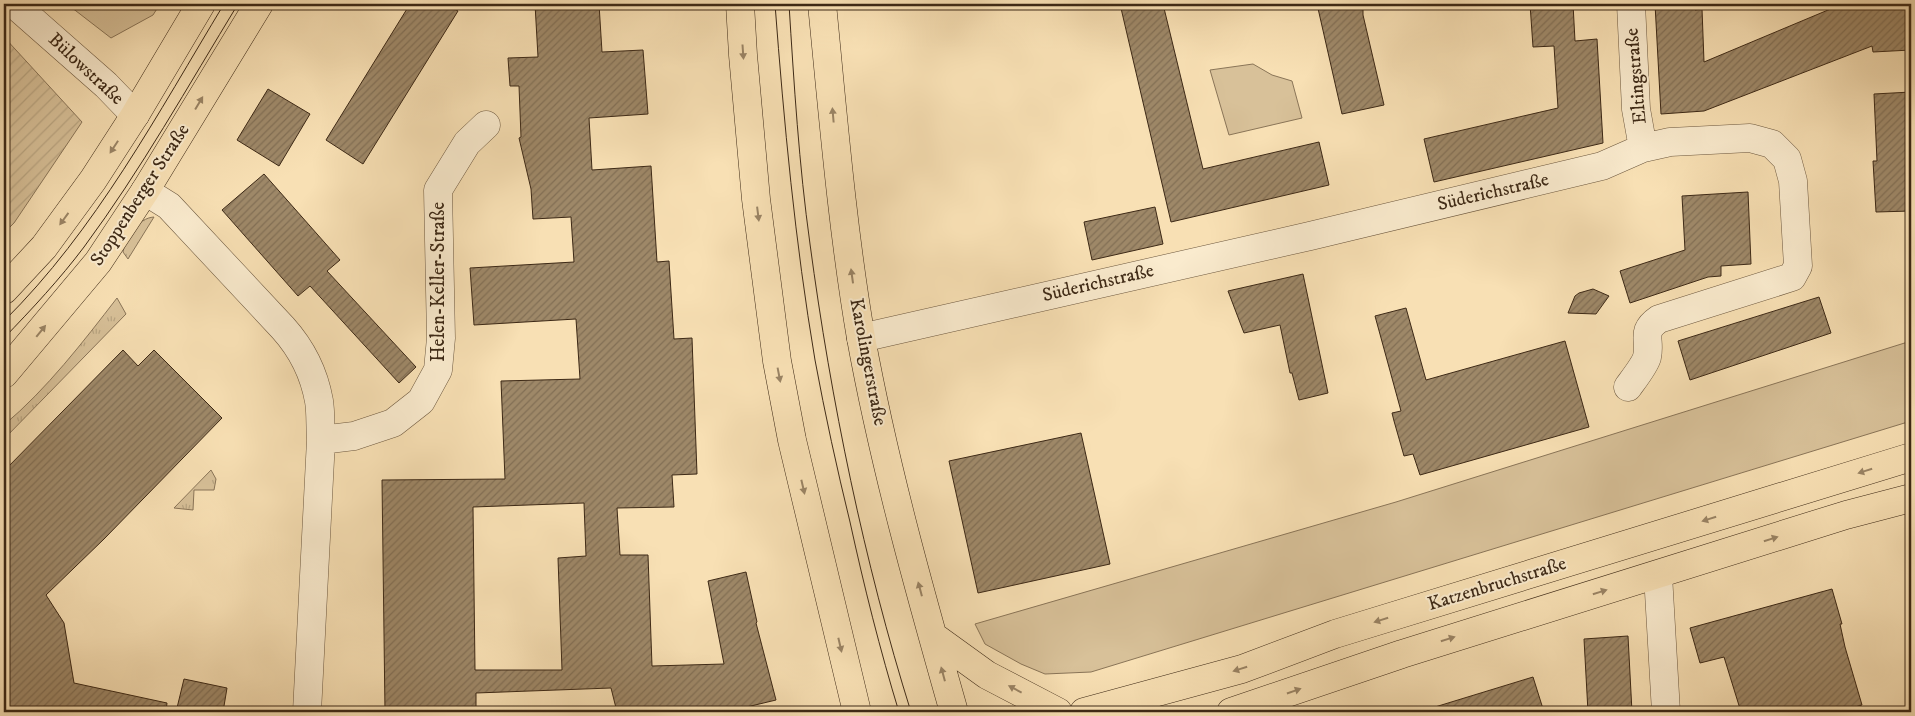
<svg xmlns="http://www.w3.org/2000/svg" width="1915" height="716" viewBox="0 0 1915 716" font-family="'IM FELL DW Pica',serif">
	<defs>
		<pattern id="grass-tufts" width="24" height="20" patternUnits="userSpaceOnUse" patternTransform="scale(1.25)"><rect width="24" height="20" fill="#d8c199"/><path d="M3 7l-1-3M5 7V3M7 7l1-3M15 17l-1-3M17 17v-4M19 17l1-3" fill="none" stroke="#baa683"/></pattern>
		<pattern id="garden-furrows" width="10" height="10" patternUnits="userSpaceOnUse" patternTransform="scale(1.25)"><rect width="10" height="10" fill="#d8c199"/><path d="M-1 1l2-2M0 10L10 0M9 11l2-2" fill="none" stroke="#baa683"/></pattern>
		<pattern id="building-hatch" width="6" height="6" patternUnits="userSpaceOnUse" patternTransform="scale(1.25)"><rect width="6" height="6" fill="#9e8868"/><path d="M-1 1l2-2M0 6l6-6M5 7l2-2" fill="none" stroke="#826f55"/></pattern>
	</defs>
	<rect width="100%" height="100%" fill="#f8e0b4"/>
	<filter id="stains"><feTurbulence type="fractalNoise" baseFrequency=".004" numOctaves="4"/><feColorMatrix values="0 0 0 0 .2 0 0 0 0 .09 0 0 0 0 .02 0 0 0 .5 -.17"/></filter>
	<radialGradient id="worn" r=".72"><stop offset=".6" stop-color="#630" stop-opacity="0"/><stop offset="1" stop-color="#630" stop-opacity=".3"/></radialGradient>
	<!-- grass -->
	<path fill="url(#grass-tufts)" stroke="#8a7558" d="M154,217L128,259L123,252C126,237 138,218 154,217Z
		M117,298L126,314L4,439V425C47,389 83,342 117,298Z
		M211,470L216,479L214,490H194L193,510L174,508Z"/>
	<!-- park -->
	<path fill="#d8c199" stroke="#8a7558" d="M67,4H160L153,15L111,38Z
		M1253,64L1272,75L1292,81L1302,118L1229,135L1210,70Z
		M1911,341V421L1091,672L1045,674L1021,664L985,644L975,624L1396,502Z"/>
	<!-- garden -->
	<path fill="url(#garden-furrows)" stroke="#8a7558" d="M4,37L82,122L14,223L4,233Z"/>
	<!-- building -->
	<path fill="url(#building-hatch)" stroke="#3d2916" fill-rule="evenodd" d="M410,4H445L458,11L363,164L326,140Z
		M535,4H599L602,52L643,50L648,114L589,118L592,170L651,166L657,262L669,261L674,339L692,338L697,474L672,475L674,507L617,508L620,555H648L652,666L724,664L708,581L746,572L757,622L756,623L776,700L726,712H617L611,688L476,693V712H385L382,480L505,479L501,381L580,379L576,319L474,325L470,268L574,262L571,217L533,219L531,189L519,138L521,137L519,86H510L508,58L538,57ZM584,503L586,556L558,558L562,670H475L473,507Z
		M1120,4H1163L1203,169L1319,142L1329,185L1171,222Z
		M1317,4H1363V15L1384,105L1342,114Z
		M1530,4H1573L1575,41L1597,39L1603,143L1434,182L1424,139L1558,108L1554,46L1533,47Z
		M1655,4H1695V10L1702,9L1704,62L1840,5L1911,4V50L1873,52L1872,46L1704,111L1661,114Z
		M268,89L310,114L279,166L237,140Z
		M1911,92V211L1876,212L1873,161H1877L1874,94Z
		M264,174L340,260L327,271L416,367L399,383L310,286L298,296L222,210Z
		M1748,192L1751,264L1721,266V276L1708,277L1630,303L1620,271L1685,250L1682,196Z
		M1155,207L1163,244L1092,260L1084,222Z
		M1303,274L1328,393L1299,400L1292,373H1290L1280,325L1244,333L1228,291Z
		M1593,289L1609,296L1596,314L1568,313L1575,296L1579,293Z
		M1819,297L1831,333L1690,380L1678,341Z
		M1406,308L1426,380L1565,341L1589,427L1420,475L1413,454L1404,456L1394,421L1392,413L1401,411L1375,316Z
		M123,350L138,366L154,350L222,418L104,539L46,595L64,623L74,683L167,703L166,712H4V471Z
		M1081,433L1110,564L978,593L949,461Z
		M1832,589L1842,624H1840L1845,647L1862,705L1837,712H1741L1724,657L1700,663L1690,628Z
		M1628,636L1632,712H1588L1584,639Z
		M1533,677L1544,712H1436L1435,707Z
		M184,679L227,688L223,712H176Z"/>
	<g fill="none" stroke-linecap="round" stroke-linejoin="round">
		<defs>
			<path id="minor" d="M14,4L106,85L135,115
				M1631,4L1636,109L1643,148
				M145,191L169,206L283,328C301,348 314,373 319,401C321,413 320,427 321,440L307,712
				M861,338L1310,236L1602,166L1643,148L1670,142L1750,138L1772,144L1787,159L1793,181L1798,266L1792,277L1659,319C1640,332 1651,339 1647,357C1645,365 1633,380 1628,387
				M321,440L354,436L393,423L421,401L438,370L441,338L438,190L467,143L486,125
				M1658,575L1666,712"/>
			<path id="major" d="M740,4L743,55L756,199L777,361L792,440L857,712
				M822,4C833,115 842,227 861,338C884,464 919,589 954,712
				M4,290L44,247L93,180L135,115L201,4
				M4,374L98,262L145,191L259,4
				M933,636L987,675L1058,712
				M1084,712L1242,669L1335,634L1911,457
				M1231,712L1402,654L1846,515L1911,498"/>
		</defs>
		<!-- minor casing -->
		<use href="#minor" stroke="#6c573e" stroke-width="29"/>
		<!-- major casing -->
		<use href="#major" stroke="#3d2916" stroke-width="29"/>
		<!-- minor -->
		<use href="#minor" stroke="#faebce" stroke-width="28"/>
		<!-- major -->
		<use href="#major" stroke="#f8e0b4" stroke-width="28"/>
		<!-- tram -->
		<path stroke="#3d2916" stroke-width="1" d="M775,4C784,123 795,242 815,360C825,414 837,469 850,522C864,586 880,650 899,712
			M789,4C794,84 799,165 810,244C831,401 864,562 911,712
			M4,321C96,230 158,113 224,4
			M4,338C32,309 60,279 84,247C141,170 188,86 238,4"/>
	</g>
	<!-- one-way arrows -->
	<defs><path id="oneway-solid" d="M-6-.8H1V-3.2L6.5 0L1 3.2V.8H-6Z" transform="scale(1.25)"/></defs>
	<g fill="#9a8465">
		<use href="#oneway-solid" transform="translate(743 52) rotate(86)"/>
		<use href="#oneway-solid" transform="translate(199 103) rotate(-59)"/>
		<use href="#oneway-solid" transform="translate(833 115) rotate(-95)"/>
		<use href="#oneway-solid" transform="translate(114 147) rotate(123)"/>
		<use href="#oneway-solid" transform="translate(758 214) rotate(83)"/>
		<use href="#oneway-solid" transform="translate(64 219) rotate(126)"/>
		<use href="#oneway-solid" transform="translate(852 276) rotate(-98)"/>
		<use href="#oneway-solid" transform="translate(41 331) rotate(-51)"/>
		<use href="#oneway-solid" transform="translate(779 375) rotate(79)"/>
		<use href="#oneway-solid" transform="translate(1865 471) rotate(163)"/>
		<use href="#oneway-solid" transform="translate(803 487) rotate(77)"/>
		<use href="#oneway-solid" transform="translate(1709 519) rotate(163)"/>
		<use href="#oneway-solid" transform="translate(1771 539) rotate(-18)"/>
		<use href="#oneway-solid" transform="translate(920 589) rotate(-105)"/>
		<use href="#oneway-solid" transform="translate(1600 592) rotate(-17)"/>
		<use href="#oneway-solid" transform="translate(1381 620) rotate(163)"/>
		<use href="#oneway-solid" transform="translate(1448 639) rotate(-17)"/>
		<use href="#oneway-solid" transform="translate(840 645) rotate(77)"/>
		<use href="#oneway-solid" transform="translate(1240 669) rotate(163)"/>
		<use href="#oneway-solid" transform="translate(943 674) rotate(-105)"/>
		<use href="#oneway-solid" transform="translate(1015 689) rotate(-152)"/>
		<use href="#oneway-solid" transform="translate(1294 691) rotate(-19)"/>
	</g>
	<g text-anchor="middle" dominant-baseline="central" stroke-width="4" stroke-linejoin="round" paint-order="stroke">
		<!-- street labels -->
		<g font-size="19" fill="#3d2916" stroke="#faebce">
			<text transform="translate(86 69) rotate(43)">Bülowstraße</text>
			<text transform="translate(1636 76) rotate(-95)">Eltingstraße</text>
			<text transform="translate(1493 192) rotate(-13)">Süderichstraße</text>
			<text transform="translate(140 195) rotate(-57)">Stoppenberger Straße</text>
			<text transform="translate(438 282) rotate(-90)">Helen-Keller-Straße</text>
			<text transform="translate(1098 283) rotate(-13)">Süderichstraße</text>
			<text transform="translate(868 362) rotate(79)">Karolingerstraße</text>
			<text transform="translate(1497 584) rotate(-17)">Katzenbruchstraße</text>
		</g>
	</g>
	<!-- margin -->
	<rect width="1915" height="716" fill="none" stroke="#f8e0b4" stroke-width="20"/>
	<rect x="5" y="5" width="1905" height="706" fill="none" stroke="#3d2916" stroke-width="2.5"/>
	<rect x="10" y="10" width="1895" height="696" fill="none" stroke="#3d2916"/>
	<rect width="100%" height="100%" filter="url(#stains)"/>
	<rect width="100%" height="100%" fill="url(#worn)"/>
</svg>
